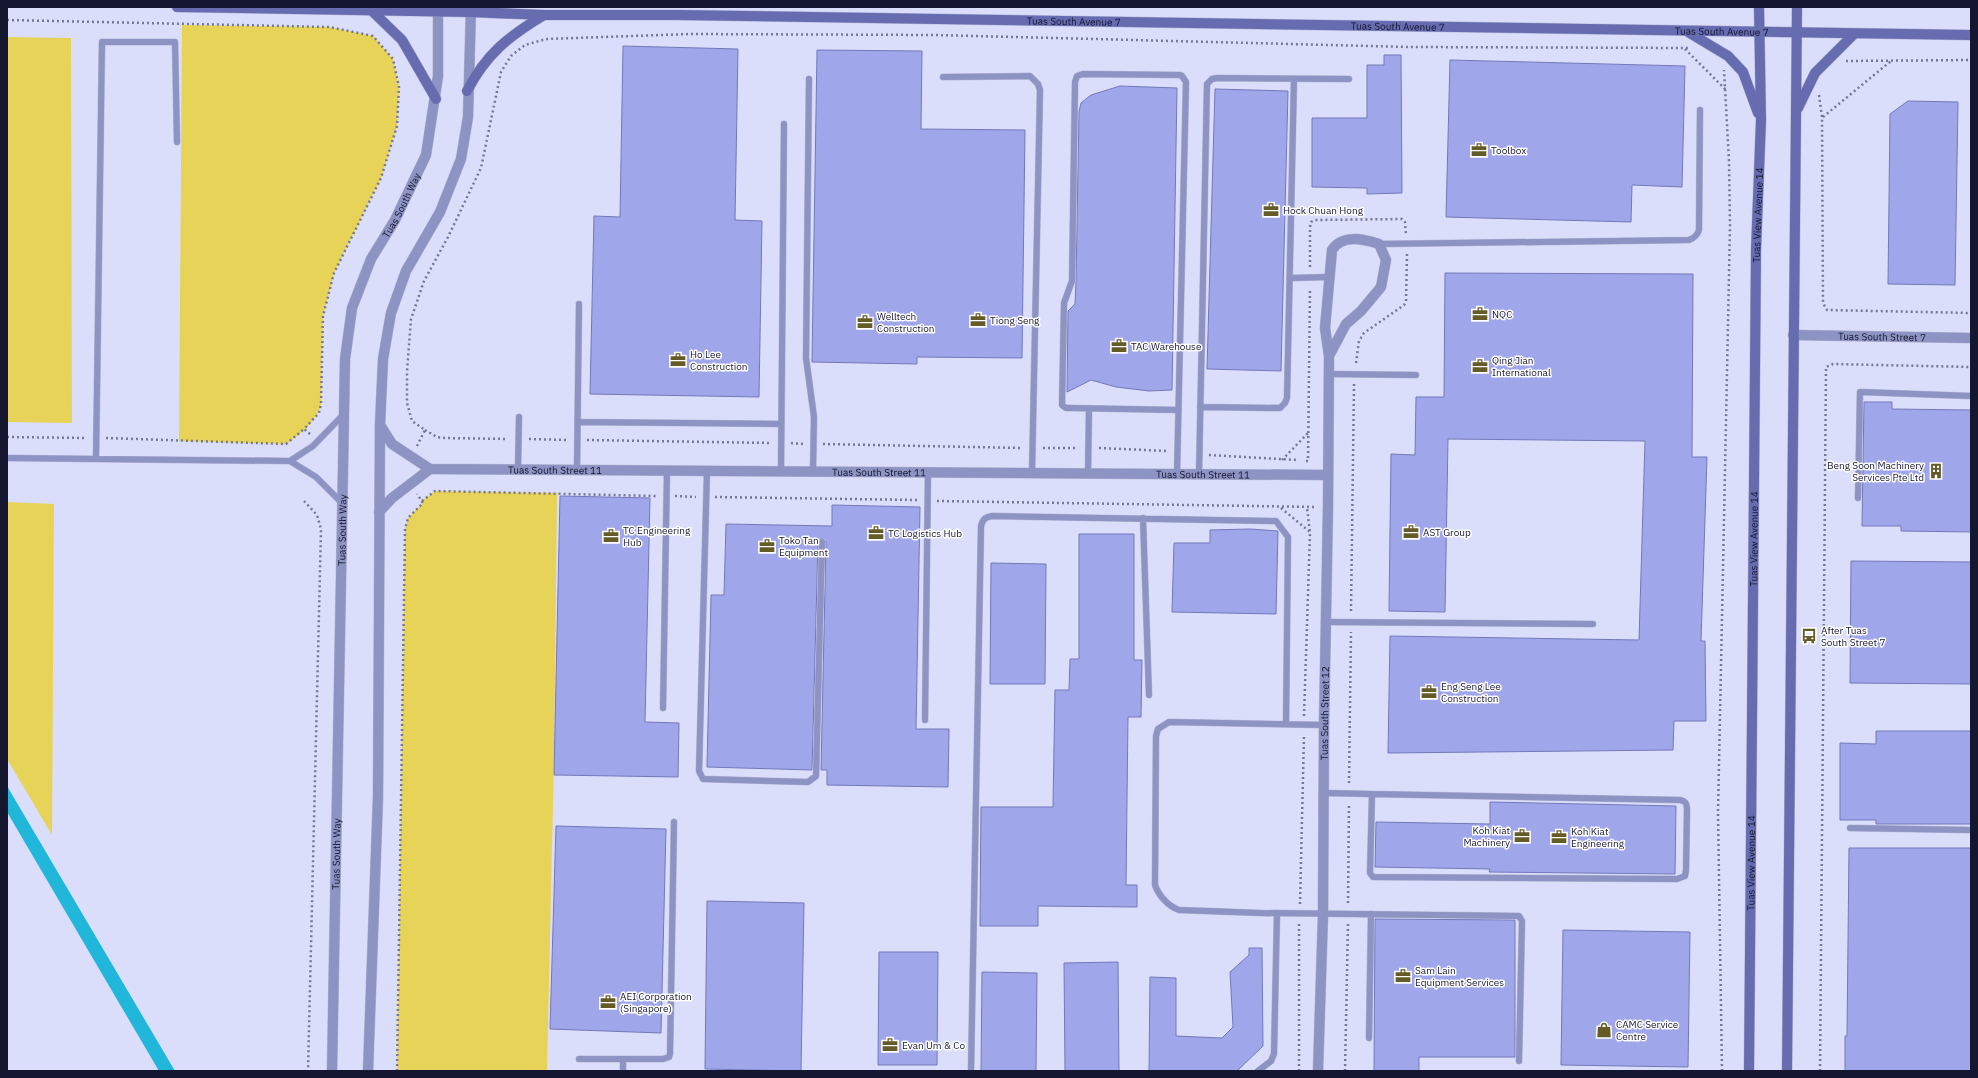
<svg xmlns="http://www.w3.org/2000/svg" width="1978" height="1078" viewBox="0 0 1978 1078" font-family="'IBM Plex Sans',sans-serif">
	<rect width="100%" height="100%" fill="#dadefb"/>
	<!-- green -->
	<path fill="#e8d359" d="M182,25L329,27L373,36L393,59L399,87L397,126L381,178L334,273L323,316L321,404C318,419 300,436 286,444L179,441Z
		M7,37L71,38L72,423L7,422Z
		M435,491L557,493L554,759L547,1071H397L405,529L408,518L423,503L422,501Z
		M7,502L54,504L52,835L7,759Z"/>
	<!-- water -->
	<path fill="#20b7db" d="M7,786L175,1071H159L7,812Z"/>
	<!-- building -->
	<path fill="#a0a6ea" stroke="#7378b9" d="M623,46L738,49L735,220L762,221L759,397L590,394L594,216L620,217Z
		M817,50L922,51L921,129L1025,130L1022,358L917,357V364L812,362Z
		M1384,55H1401L1402,193L1367,194V188L1312,187V118H1367V65H1384Z
		M1450,60L1685,66L1682,187L1632,185L1631,222L1446,217Z
		M1120,86L1177,88L1172,390L1149,391L1116,387L1091,380L1067,392L1068,311L1075,304L1076,281L1079,112L1081,103L1091,95Z
		M1215,89L1288,91L1281,371L1207,369Z
		M1908,101L1958,102L1955,285L1888,284L1890,114Z
		M1445,273L1693,274L1692,457H1707L1701,641H1705L1706,721H1674L1673,750L1388,753L1390,636L1639,640L1645,441L1448,439L1445,612L1389,611L1391,454L1415,455L1416,397H1444Z
		M1864,402H1892V409L1971,410V532L1901,531V526H1862Z
		M560,496L650,498L645,722L679,723L678,777L554,775Z
		M832,505L920,507L916,729H949L948,787L827,785V770H821L826,542L822,538L818,542L812,770L707,767L711,595H724L726,524L832,526Z
		M1250,529L1278,531L1276,614L1172,612L1174,543H1210V530Z
		M1079,534H1134V660H1142L1141,717H1128L1126,885H1137V907L1038,906V926H980L981,807H1053L1055,690H1069L1070,659H1079Z
		M1851,561L1971,562V684L1850,683Z
		M991,563L1046,564L1045,684H990Z
		M1876,731H1971V824H1876V820H1840V743L1876,744Z
		M1490,802L1676,806L1675,874L1489,872L1490,869L1375,867L1376,822L1490,824Z
		M556,826L666,829L661,1033L550,1029Z
		M1849,848H1971V1071H1845V1036H1847Z
		M707,901L804,903L801,1071L705,1069Z
		M1375,919L1515,920V1057H1419V1071H1374Z
		M1563,930L1690,932L1688,1067L1561,1065Z
		M1249,948H1262L1263,1046L1237,1071H1149L1150,977L1176,978V1036L1222,1038L1233,1027L1230,972L1249,955Z
		M879,952H938L937,1065H878Z
		M1118,962L1119,1071H1065L1064,963Z
		M982,972L1037,973L1036,1071H981Z"/>
	<g fill="none" stroke-linecap="round" stroke-linejoin="round">
		<defs>
			<path id="lane" d="M943,77L1030,76L1038,84L1040,90L1032,473
				M809,79L806,358L814,417L813,471
				M1379,244L1689,240C1694,238 1697,236 1699,230L1700,110
				M1290,278L1329,277
				M1328,374L1416,375
				M1200,407L1280,408L1285,403L1287,398L1294,79
				M578,422L781,424
				M7,458L290,461L316,477L342,503
				M96,459L102,42H175L177,142
				M290,461L313,446L343,415
				M518,469L519,417
				M577,470L579,304
				M707,470L699,771L703,779L808,782L816,776L822,542
				M781,471L784,124
				M1088,473L1089,409
				M1177,474L1186,82L1182,76L1180,75L1083,74L1077,76L1075,82L1072,281L1064,303L1062,405L1066,408H1071L1178,410
				M1199,474L1207,84L1212,79L1217,78L1349,79
				M1858,498L1860,392L1971,396
				M1143,518L1149,695
				M1326,622L1593,624
				M663,708L667,470
				M925,720L928,472
				M1324,725L1169,722L1158,729L1156,736L1155,885C1159,896 1168,906 1179,910L1261,913L1519,916L1522,921L1519,1061
				M1324,793L1372,794L1680,800C1686,801 1687,804 1687,809L1686,870L1685,876L1677,879L1373,877L1370,873L1372,794
				M1850,828L1971,830
				M1369,1038L1371,914
				M579,1059H663L669,1057L670,1054L674,822
				M623,1059V1071
				M971,1071L981,526C983,519 985,517 993,516L1276,521L1288,537L1286,724
				M1258,1071L1271,1061L1274,1054L1277,913"/>
			<g id="street">
				<path id="s1" d="M1793,335L1971,338"/>
				<path id="s2" d="M380,425L392,444L430,469L1328,475"/>
				<path d="M379,512L392,498L430,469"/>
				<path id="s3" d="M332,1071L345,359L352,308L371,259L395,220L426,155L438,76V7"/>
				<path d="M368,1071L378,797L380,425L383,359L391,313L406,271L440,212L461,159L468,117L471,7"/>
				<path id="s4" d="M1318,1071L1323,914L1324,725L1328,506L1329,356L1325,328L1332,250C1342,234 1363,239 1379,244L1386,260L1381,287L1361,311L1346,324L1329,356"/>
			</g>
			<g id="secondary">
				<path id="s5" d="M177,7L470,12L544,15H677L1971,35"/>
				<path d="M371,10L402,40L436,99"/>
				<path d="M1688,32L1728,56L1743,72L1758,113"/>
				<path d="M467,91C486,54 509,36 544,15"/>
				<path d="M1798,108L1815,73L1854,34"/>
				<path id="s6" d="M1749,1071L1756,250L1761,120L1759,7"/>
				<path d="M1787,1071L1797,7"/>
			</g>
		</defs>
		<!-- lane casing -->
		<use href="#lane" stroke="#b7bad6" stroke-width="7"/>
		<!-- street casing -->
		<use href="#street" stroke="#b7bad6" stroke-width="11"/>
		<!-- secondary casing -->
		<use href="#secondary" stroke="#b7bad6" stroke-width="11"/>
		<!-- path -->
		<path stroke="#757893" stroke-width="2.5" stroke-dasharray="2 3" stroke-linecap="butt" d="M7,20L329,27L373,36L393,59L399,87L397,126L381,178L334,273L323,316L321,404L319,413L304,429L310,434
			M1685,49L1726,90
			M1846,61L1971,60
			M1819,95L1822,117L1823,303L1827,310L1971,313
			M1823,117L1891,61
			M1310,267V227L1311,222L1315,220L1402,219L1405,222L1406,235
			M1356,363L1359,341L1364,333L1404,305L1406,301L1407,254
			M425,430L437,437L445,438L508,439
			M7,437L87,438
			M106,438L286,444L304,429
			M529,439L568,440
			M587,440L772,443
			M791,443L804,444
			M823,444L1022,448
			M417,446L425,430L412,421L407,403V371L411,319L424,281L448,237L481,168L501,72L511,56L525,45L546,39L690,34L936,35L1409,47L1689,48
			M1043,448H1078
			M1099,448L1168,451
			M1209,455L1297,460
			M1282,460L1309,432
			M1306,461H1308L1310,288
			M675,496L696,497
			M715,497L918,500
			M304,501L317,515L321,529L308,1071
			M422,501L435,491L656,496
			M937,501L1316,507
			M1281,508L1310,532
			M1351,611L1354,384
			M1304,716L1310,533L1307,508
			M1349,783L1351,632
			M1348,903L1349,804
			M1300,904L1304,735
			M397,1071L405,529L408,518L423,503L417,494
			M1299,1071V923
			M1345,1071L1348,924
			M1722,1071L1718,813L1730,226L1729,161L1724,70
			M1820,1071L1826,367L1833,364L1971,367"/>
		<!-- lane -->
		<use href="#lane" stroke="#8d93c2" stroke-width="6"/>
		<!-- street -->
		<use href="#street" stroke="#8d93c2" stroke-width="10"/>
		<!-- secondary -->
		<use href="#secondary" stroke="#676cb1" stroke-width="10"/>
	</g>
	<!-- icons -->
	<defs>
		<symbol id="office-bare" viewBox="-9 -9 18 18"><path d="M-6-3h4V-5.5h4V-3h4V5H-6ZM-1-4.5V-3h2v-1.5ZM-6 0V1H6V0Z" fill="#645b27" stroke="#fff" stroke-width="2.5" paint-order="stroke"/></symbol>
		<symbol id="building-bare" viewBox="-9 -9 18 18"><path d="M-4-6H4V6H1V3H-1V6H-4ZM-2.5-4.3h1.7v1.8h-1.7ZM.8-4.3h1.7v1.8H.8ZM-2.5-1h1.7V.8h-1.7ZM.8-1h1.7V.8H.8Z" fill="#645b27" stroke="#fff" stroke-width="2.5" paint-order="stroke"/></symbol>
		<symbol id="bus-bare" viewBox="-9 -9 18 18"><path d="M-5-6H5V4H4V6H2V4H-2V6H-4V4H-5ZM-3.5-4V0h7V-4ZM-3.5 1.2v1.5H-2V1.2ZM2 1.2v1.5H3.5V1.2Z" fill="#645b27" stroke="#fff" stroke-width="2.5" paint-order="stroke"/></symbol>
		<symbol id="shop-bare" viewBox="-9 -9 18 18"><path d="M-5-2.5h2.3a2.7 3.5 0 0 1 5.4 0H5L5.5 6h-11ZM-1.5-2.5h3a1.5 2.3 0 0 0-3 0Z" fill="#645b27" stroke="#fff" stroke-width="2.5" paint-order="stroke"/></symbol>
	</defs>
	<g fill-rule="evenodd">
		<use href="#office-bare" x="1468" y="139" width="22" height="22"/>
		<use href="#office-bare" x="1260" y="199" width="22" height="22"/>
		<use href="#office-bare" x="1469" y="303" width="22" height="22"/>
		<use href="#office-bare" x="967" y="309" width="22" height="22"/>
		<use href="#office-bare" x="854" y="311" width="22" height="22"/>
		<use href="#office-bare" x="1108" y="335" width="22" height="22"/>
		<use href="#office-bare" x="667" y="349" width="22" height="22"/>
		<use href="#office-bare" x="1469" y="355" width="22" height="22"/>
		<use href="#building-bare" x="1925" y="460" width="22" height="22"/>
		<use href="#office-bare" x="1400" y="521" width="22" height="22"/>
		<use href="#office-bare" x="865" y="522" width="22" height="22"/>
		<use href="#office-bare" x="600" y="525" width="22" height="22"/>
		<use href="#office-bare" x="756" y="535" width="22" height="22"/>
		<use href="#bus-bare" x="1798" y="625" width="22" height="22"/>
		<use href="#office-bare" x="1418" y="681" width="22" height="22"/>
		<use href="#office-bare" x="1511" y="825" width="22" height="22"/>
		<use href="#office-bare" x="1548" y="826" width="22" height="22"/>
		<use href="#office-bare" x="1392" y="965" width="22" height="22"/>
		<use href="#office-bare" x="597" y="991" width="22" height="22"/>
		<use href="#shop-bare" x="1593" y="1019" width="22" height="22"/>
		<use href="#office-bare" x="879" y="1034" width="22" height="22"/>
	</g>
	<g text-anchor="middle" dominant-baseline="central" stroke-width="3" stroke-linejoin="round" paint-order="stroke">
		<!-- street labels -->
		<g font-size="10" fill="#15162f" stroke="#fff">
			<text stroke="none"><textPath href="#s5" startOffset="897">Tuas South Avenue 7</textPath></text>
			<text stroke="none"><textPath href="#s5" startOffset="1221">Tuas South Avenue 7</textPath></text>
			<text stroke="none"><textPath href="#s5" startOffset="1545">Tuas South Avenue 7</textPath></text>
			<text stroke="none"><textPath href="#s3" startOffset="878">Tuas South Way</textPath></text>
			<text stroke="none"><textPath href="#s6" startOffset="856">Tuas View Avenue 14</textPath></text>
			<text stroke="none"><textPath href="#s1" startOffset="89">Tuas South Street 7</textPath></text>
			<text stroke="none"><textPath href="#s2" startOffset="193">Tuas South Street 11</textPath></text>
			<text stroke="none"><textPath href="#s2" startOffset="517">Tuas South Street 11</textPath></text>
			<text stroke="none"><textPath href="#s2" startOffset="841">Tuas South Street 11</textPath></text>
			<text stroke="none"><textPath href="#s3" startOffset="541">Tuas South Way</textPath></text>
			<text stroke="none"><textPath href="#s6" startOffset="532">Tuas View Avenue 14</textPath></text>
			<text stroke="none"><textPath href="#s4" startOffset="358">Tuas South Street 12</textPath></text>
			<text stroke="none"><textPath href="#s3" startOffset="217">Tuas South Way</textPath></text>
			<text stroke="none"><textPath href="#s6" startOffset="208">Tuas View Avenue 14</textPath></text>
		</g>
		<!-- poi labels -->
		<g font-size="10" fill="#15162f" stroke="#fff" text-anchor="start">
			<text x="1491" y="150">Toolbox</text>
			<text x="1283" y="210">Hock Chuan Hong</text>
			<text x="1492" y="314">NQC</text>
			<text x="877" y="316">Welltech<tspan x="877" dy="12">Construction</tspan></text>
			<text x="990" y="320">Tiong Seng</text>
			<text x="1131" y="346">TAC Warehouse</text>
			<text x="690" y="354">Ho Lee<tspan x="690" dy="12">Construction</tspan></text>
			<text x="1492" y="360">Qing Jian<tspan x="1492" dy="12">International</tspan></text>
			<text x="1924" y="465" text-anchor="end">Beng Soon Machinery<tspan x="1924" dy="12">Services Pte Ltd</tspan></text>
			<text x="623" y="530">TC Engineering<tspan x="623" dy="12">Hub</tspan></text>
			<text x="1423" y="532">AST Group</text>
			<text x="888" y="533">TC Logistics Hub</text>
			<text x="779" y="540">Toko Tan<tspan x="779" dy="12">Equipment</tspan></text>
			<text x="1821" y="630">After Tuas<tspan x="1821" dy="12">South Street 7</tspan></text>
			<text x="1441" y="686">Eng Seng Lee<tspan x="1441" dy="12">Construction</tspan></text>
			<text x="1510" y="830" text-anchor="end">Koh Kiat<tspan x="1510" dy="12">Machinery</tspan></text>
			<text x="1571" y="831">Koh Kiat<tspan x="1571" dy="12">Engineering</tspan></text>
			<text x="1415" y="970">Sam Lain<tspan x="1415" dy="12">Equipment Services</tspan></text>
			<text x="620" y="996">AEI Corporation<tspan x="620" dy="12">(Singapore)</tspan></text>
			<text x="1616" y="1024">CAMC Service<tspan x="1616" dy="12">Centre</tspan></text>
			<text x="902" y="1045">Evan Um &amp; Co</text>
		</g>
	</g>
	<!-- border -->
	<rect width="1978" height="1078" fill="none" stroke="#15162f" stroke-width="16"/>
</svg>
